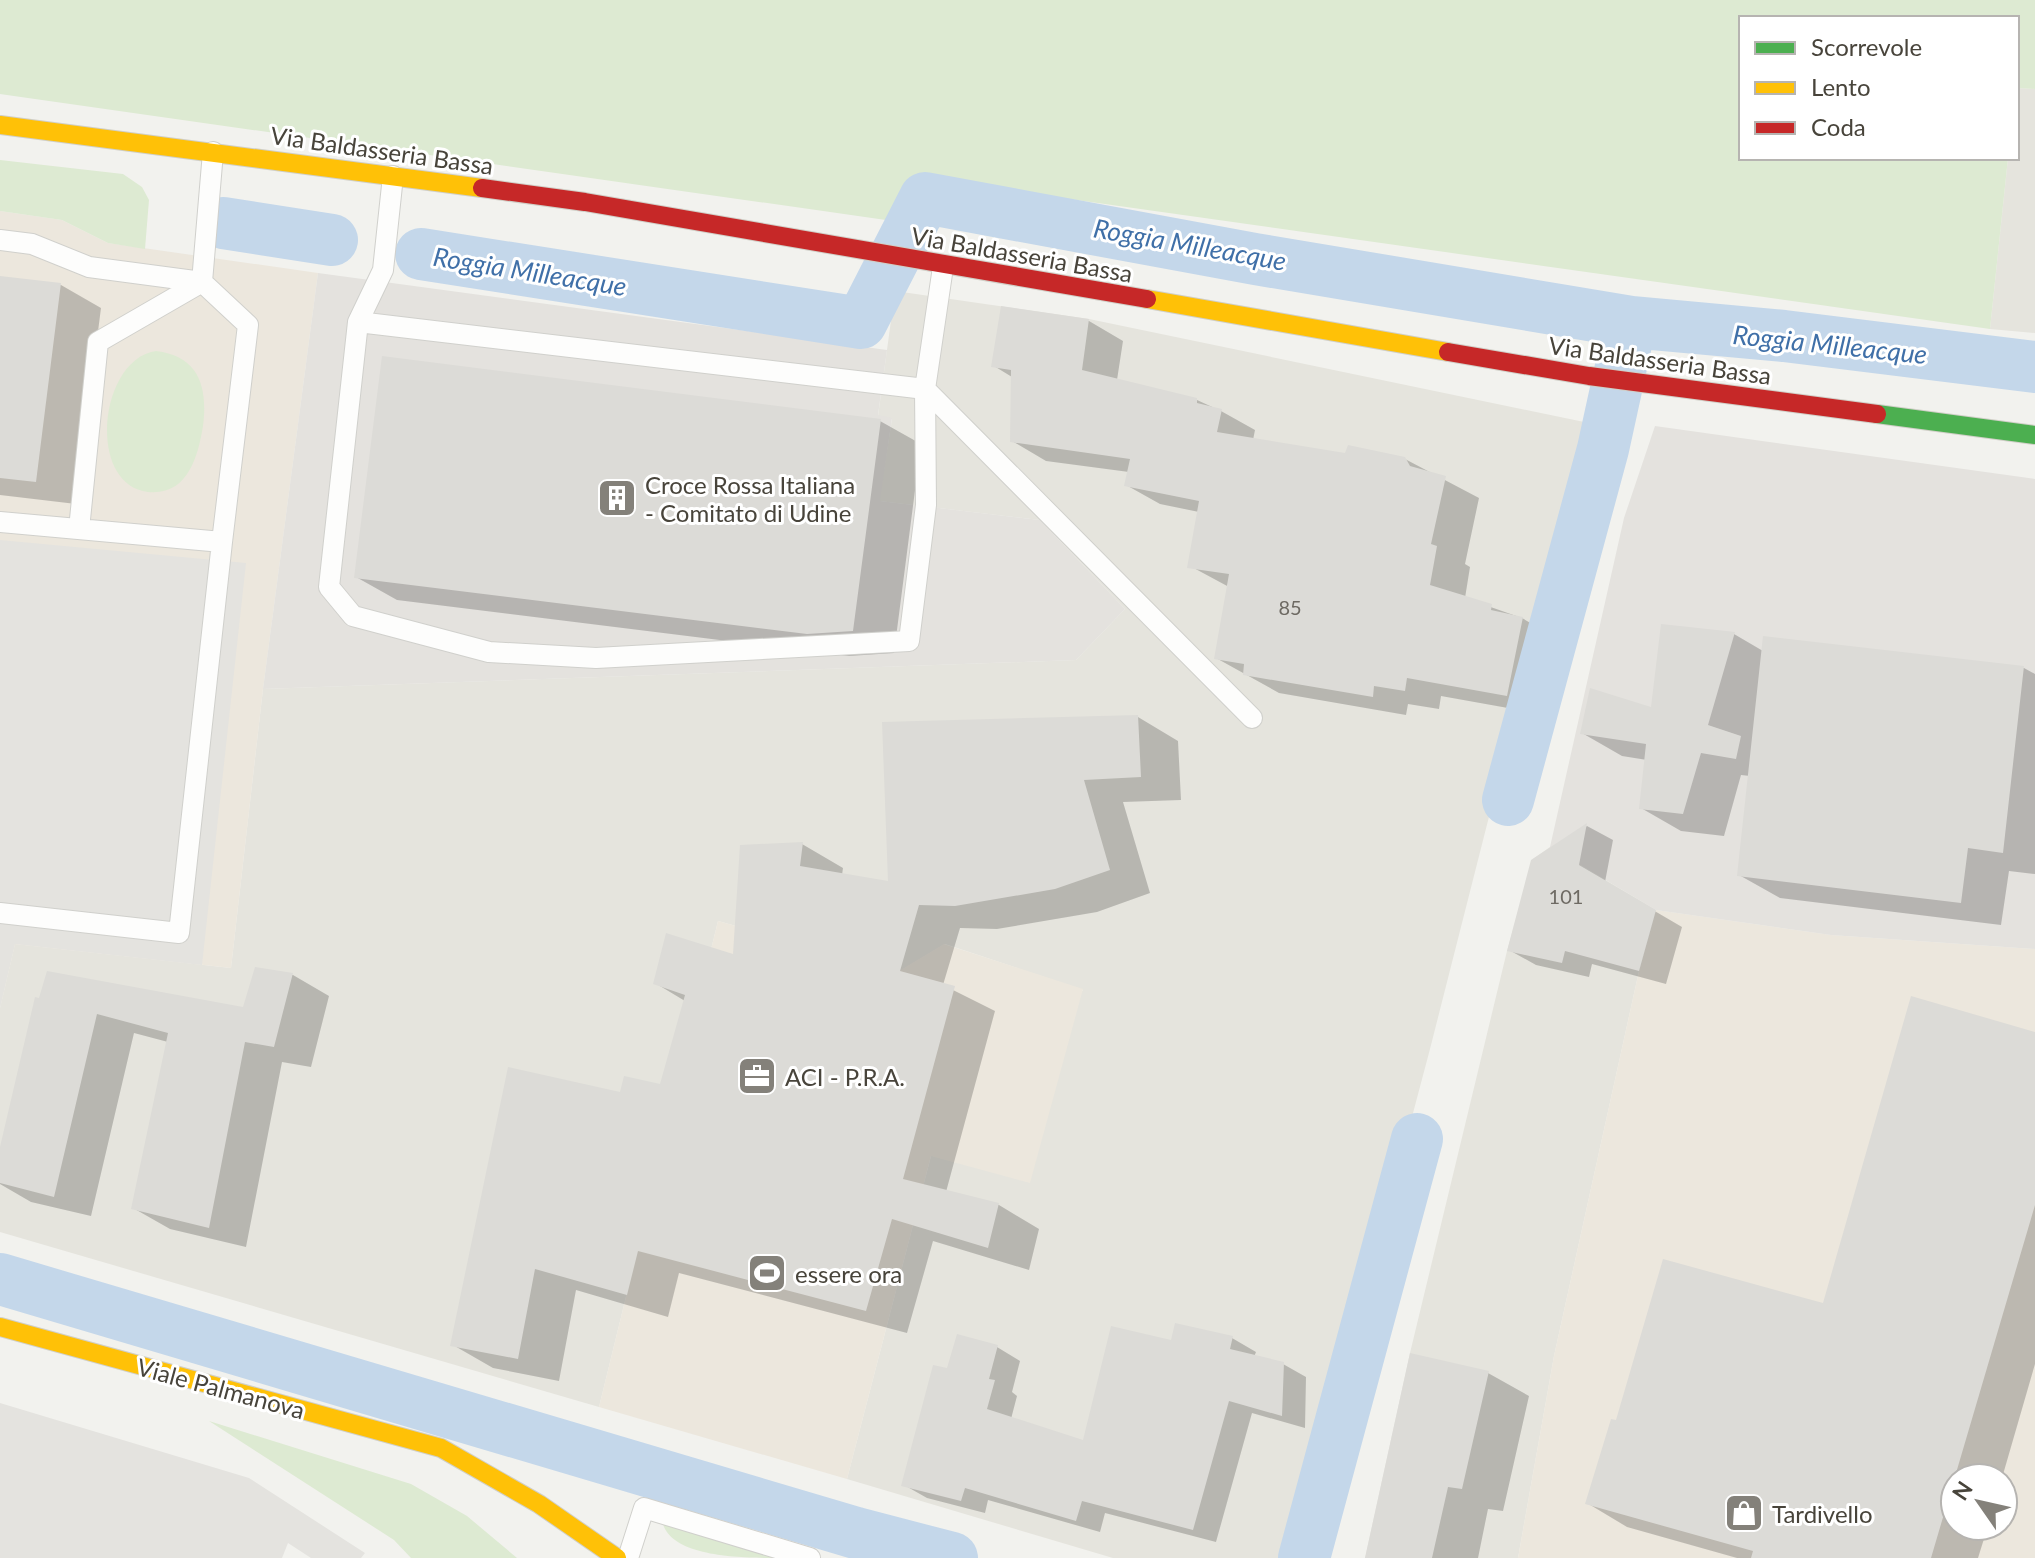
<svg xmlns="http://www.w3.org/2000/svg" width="2035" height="1558" viewBox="0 0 2035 1558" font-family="Lato,sans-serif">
	<rect width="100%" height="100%" fill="#f2f2ee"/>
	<!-- residential -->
	<path fill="#e5e4dd" d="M2017,88L2035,89V333L1990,329L2008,158H2017Z
		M895,291L1089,319L1589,423L1430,1049L1295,1558H1113L847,1479L931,1156L1083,990L945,944L900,971L718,921L599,1407L0,1232V1008L15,944L231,968L263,689L1076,660L1125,609L1040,520L879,501L892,419L878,416Z
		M1550,847L1656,910L1639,971L1554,1356L1518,1558H1365L1410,1353L1507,951L1533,859Z"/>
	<!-- commercial -->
	<path fill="#ece7dd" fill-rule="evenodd" d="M0,211L62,220L108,243L318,273L263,689L231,968L15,944L0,1008Z
		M1656,910L1831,935L2035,949V1558H1518L1554,1356L1639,971ZM1955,1478H2003V1526H1955Z
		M718,921L899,971L944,944L1083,989L1030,1183L931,1156L847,1479L599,1407Z"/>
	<!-- industrial -->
	<path fill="#e4e2de" d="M318,273L887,350L878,415L892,418L880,501L1040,520L1125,609L1076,660L263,689Z
		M1655,426L2035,479V949L1831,935L1656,910L1550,847L1624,518Z"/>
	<!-- green -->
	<path fill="#ddead2" d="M0,0H2035V89L2017,88V18H1741V158H2008L1990,329L921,178L900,222L0,94Z
		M0,160L123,174L142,187L149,200L145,249L108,243L62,220L0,211Z
		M156,351C199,356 208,387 203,426C198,456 188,496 148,492C86,485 99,359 156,351Z
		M209,1421L411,1484L467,1516L517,1558H411L394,1540Z
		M663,1524L780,1558C745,1558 673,1558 663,1524Z"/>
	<!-- parking -->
	<path fill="#e4e3df" d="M0,540L246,563L202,965L15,944L0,1008Z
		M0,1403L249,1478L365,1553L361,1558H311L288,1543L282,1558H0Z"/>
	<!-- shadow -->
	<path fill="#0003" d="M0,278L61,285L101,308L76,504L0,495Z
		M1003,308L1089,321L1123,341L1117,380L1197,400L1221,411L1255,430L1253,440L1347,455L1405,459L1479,498L1465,564L1470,567L1465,598L1522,618L1556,638L1541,714L1441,696L1439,709L1408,704L1406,715L1279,693L1216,658L1229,587L1190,566L1199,512L1160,504L1126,485L1129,472L1046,461L1012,441V377L994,366Z
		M880,421L921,444L894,653L849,656L397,600L356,577Z
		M1734,634L1763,651L2024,668L2035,674V874L2009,871L2001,925L1780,898L1739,875L1750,776L1741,775L1724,836L1681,831L1641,808L1647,760L1622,756L1582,733L1652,710Z
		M1138,717L1178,741L1181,800L1123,802L1150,893L1097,912L997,929L960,928L943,985L995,1011L946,1192L999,1205L1039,1229L1029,1270L933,1241L907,1333L679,1273L668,1317L576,1290L559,1381L493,1368L453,1345L621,1094L661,1087L685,1001L655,983L734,957L802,844L843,868L842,875L890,883Z
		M1587,826L1613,840L1605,882L1682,927L1666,984L1592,964L1589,977L1536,965L1509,950L1532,861Z
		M257,969L293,975L329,996L311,1067L282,1062L246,1247L170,1229L133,1208L168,1042L134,1033L91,1216L31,1202L0,1184V1156L37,1000L244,1010Z
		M2035,1034V1364L2002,1478H1955V1526H1988L1978,1558H1737L1627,1527L1587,1503L1617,1423L1824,1306Z
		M1232,1338L1256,1352L1254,1357L1283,1364L1306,1377L1305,1428L1252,1413L1216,1542L1105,1513L1100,1532L988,1500L985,1513L927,1498L904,1485L997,1347L1020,1361L1012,1392L1017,1396L1011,1419L1084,1443L1172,1342Z
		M1488,1373L1529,1396L1503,1511L1488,1509L1478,1558H1372Z"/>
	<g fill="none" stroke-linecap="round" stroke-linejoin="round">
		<!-- canal -->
		<path stroke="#c4d7ea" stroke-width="52" d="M223,223L332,240
			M421,254L861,323L925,198L1255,259L1631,322L1784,336L2035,367
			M1508,800L1603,449L1629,330
			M0,1279L856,1533L952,1558
			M1304,1558L1417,1139"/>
	</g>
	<!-- building -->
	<path fill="#dcdbd7" d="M0,276L61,283L36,482L0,478Z
		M1001,306L1089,319L1082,370L1197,398V403L1222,409L1217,432L1345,453L1348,445L1405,457L1410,466L1446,476L1431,544L1437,546L1430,585L1492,604L1491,610L1523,617L1507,696L1407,678L1405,691L1374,686L1373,697L1243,675L1244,664L1214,659L1229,574L1187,568L1199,501L1124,486L1130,459L1010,442L1011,370L991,367Z
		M382,356L881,419L853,631L807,634L354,578Z
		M1661,624L1735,632L1708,725L1741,736L1736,759L1701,753L1683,814L1639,809L1646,744L1580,734L1590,688L1651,707Z
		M1763,636L2024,666L2003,853L1968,848L1961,903L1737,876Z
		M1138,715L1141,777L1084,780L1110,870L1055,889L955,906L919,905L900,971L955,986L903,1179L999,1203L988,1248L892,1219L866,1311L638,1251L627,1295L535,1269L518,1359L450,1346L508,1067L620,1092L624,1076L660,1084L685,995L653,984L666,933L733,954L740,845L803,842L800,866L888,881L882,722Z
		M1587,823L1579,865L1656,910L1639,971L1565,951L1562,963L1507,951L1531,860Z
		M255,967L293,973L274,1047L245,1042L209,1228L131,1209L168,1033L97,1014L54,1197L0,1183V1147L35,997L39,998L47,971L243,1007Z
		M1911,996L2035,1032V1205L1931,1558H1751L1753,1551L1585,1504L1611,1419L1616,1420L1663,1259L1823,1303Z
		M1175,1323L1233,1336L1230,1349L1284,1362L1282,1416L1229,1401L1193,1530L1082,1501L1076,1521L965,1488L961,1501L901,1486L933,1365L947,1368L957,1334L998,1345L989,1379L995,1380L987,1409L1083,1440L1111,1326L1171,1340Z
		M1410,1353L1489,1371L1462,1489L1448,1487L1432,1558H1365Z"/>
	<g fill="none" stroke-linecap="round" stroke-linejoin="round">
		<defs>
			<path id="lane" d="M213,152L202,282L248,325L222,542
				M0,240L32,244L89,267L202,282
				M943,267L925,389L1252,718
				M358,322L925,389L926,505L909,641L596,658L489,652L353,616L329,587Z
				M358,322L383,270L393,176
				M0,522L222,542L179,933L0,913
				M79,529L98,342L202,282
				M628,1558L644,1508L810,1558"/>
			<path id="fast" d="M1877,414L2035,435"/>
			<path id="slow" d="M0,125L482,188
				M1147,299L1448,352
				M0,1327L441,1448L539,1504L617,1558"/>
			<path id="jam" d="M482,188L585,202L1147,299
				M1448,352L1589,376L1877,414"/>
		</defs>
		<!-- lane casing -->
		<use href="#lane" stroke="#d0d0cc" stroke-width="22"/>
		<!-- fast casing -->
		<use href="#fast" stroke="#d0cfc7" stroke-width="20"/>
		<!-- slow casing -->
		<use href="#slow" stroke="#d0cfc7" stroke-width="20"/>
		<!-- jam casing -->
		<use href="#jam" stroke="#d0cfc7" stroke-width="20"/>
		<!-- lane -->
		<use href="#lane" stroke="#fdfdfc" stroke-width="20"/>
		<!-- fast -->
		<use href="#fast" stroke="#4caf50" stroke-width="18"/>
		<!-- slow -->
		<use href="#slow" stroke="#ffc107" stroke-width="18"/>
		<!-- jam -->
		<use href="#jam" stroke="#c62828" stroke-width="18"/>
	</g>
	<!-- icons -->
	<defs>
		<symbol id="building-square" viewBox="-11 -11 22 22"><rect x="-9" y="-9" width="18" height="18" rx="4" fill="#84817a" stroke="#fff"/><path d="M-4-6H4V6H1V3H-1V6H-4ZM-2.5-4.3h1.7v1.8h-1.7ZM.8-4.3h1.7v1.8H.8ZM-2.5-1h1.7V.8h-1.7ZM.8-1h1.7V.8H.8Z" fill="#fff"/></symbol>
		<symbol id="office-square" viewBox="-11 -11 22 22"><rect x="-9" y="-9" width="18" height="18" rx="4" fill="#84817a" stroke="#fff"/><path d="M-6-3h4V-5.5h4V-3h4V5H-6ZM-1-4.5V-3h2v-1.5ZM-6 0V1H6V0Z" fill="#fff"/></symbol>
		<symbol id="stadium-square" viewBox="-11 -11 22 22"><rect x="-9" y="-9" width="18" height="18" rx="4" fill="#84817a" stroke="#fff"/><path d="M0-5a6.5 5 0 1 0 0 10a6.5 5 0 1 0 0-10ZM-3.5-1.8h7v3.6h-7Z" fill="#fff"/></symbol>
		<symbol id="shop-square" viewBox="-11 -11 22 22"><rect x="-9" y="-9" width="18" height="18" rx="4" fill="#84817a" stroke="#fff"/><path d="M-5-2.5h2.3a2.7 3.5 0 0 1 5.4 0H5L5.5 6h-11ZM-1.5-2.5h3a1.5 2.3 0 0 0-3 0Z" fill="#fff"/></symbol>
	</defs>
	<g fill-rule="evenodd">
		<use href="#building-square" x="595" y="476" width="44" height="44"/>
		<use href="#office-square" x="735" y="1054" width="44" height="44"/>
		<use href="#stadium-square" x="745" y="1251" width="44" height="44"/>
		<use href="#shop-square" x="1722" y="1491" width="44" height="44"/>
	</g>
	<g text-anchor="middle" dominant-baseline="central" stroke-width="6" stroke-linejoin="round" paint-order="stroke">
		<!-- number labels -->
		<g font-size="20" fill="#6e6a63">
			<text x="1290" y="607">85</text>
			<text x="1566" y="896">101</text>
		</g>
		<!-- street labels -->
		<g font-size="24" fill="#48443b" stroke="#fff">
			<text transform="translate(382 150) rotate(8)">Via Baldasseria Bassa</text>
			<text transform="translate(1022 254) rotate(10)">Via Baldasseria Bassa</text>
			<text transform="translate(1660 360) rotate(8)">Via Baldasseria Bassa</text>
			<text transform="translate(221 1388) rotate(15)">Viale Palmanova</text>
		</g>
		<!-- poi labels -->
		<g font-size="24" fill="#48443b" stroke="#fff" text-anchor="start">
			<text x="645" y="484">Croce Rossa Italiana<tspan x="645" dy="28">- Comitato di Udine</tspan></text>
			<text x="785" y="1076">ACI - P.R.A.</text>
			<text x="795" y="1273">essere ora</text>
			<text x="1772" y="1513">Tardivello</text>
		</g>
		<!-- water labels -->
		<g font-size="26" font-style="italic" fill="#4070a8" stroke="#fff">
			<text transform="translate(1190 244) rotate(10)">Roggia Milleacque</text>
			<text transform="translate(530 271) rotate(9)">Roggia Milleacque</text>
			<text transform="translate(1830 344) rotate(6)">Roggia Milleacque</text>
		</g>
	</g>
	<!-- legend -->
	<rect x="1739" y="16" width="280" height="144" fill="#ffffff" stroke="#b6b4b1" stroke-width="2"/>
	<rect x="1755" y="42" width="40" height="12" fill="#4caf50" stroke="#b6b4b1" stroke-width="2"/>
	<text x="1811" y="56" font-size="24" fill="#48443b">Scorrevole</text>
	<rect x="1755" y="82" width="40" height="12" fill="#ffc107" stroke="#b6b4b1" stroke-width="2"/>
	<text x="1811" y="96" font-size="24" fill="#48443b">Lento</text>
	<rect x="1755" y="122" width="40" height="12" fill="#c62828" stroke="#b6b4b1" stroke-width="2"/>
	<text x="1811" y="136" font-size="24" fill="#48443b">Coda</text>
	<!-- north arrow -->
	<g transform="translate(1979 1502) rotate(304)"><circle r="38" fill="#ffffff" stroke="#b6b4b1" stroke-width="2"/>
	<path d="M0-6L14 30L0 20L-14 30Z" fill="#84817a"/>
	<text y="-12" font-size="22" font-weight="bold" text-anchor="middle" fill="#48443b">N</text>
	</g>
</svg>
